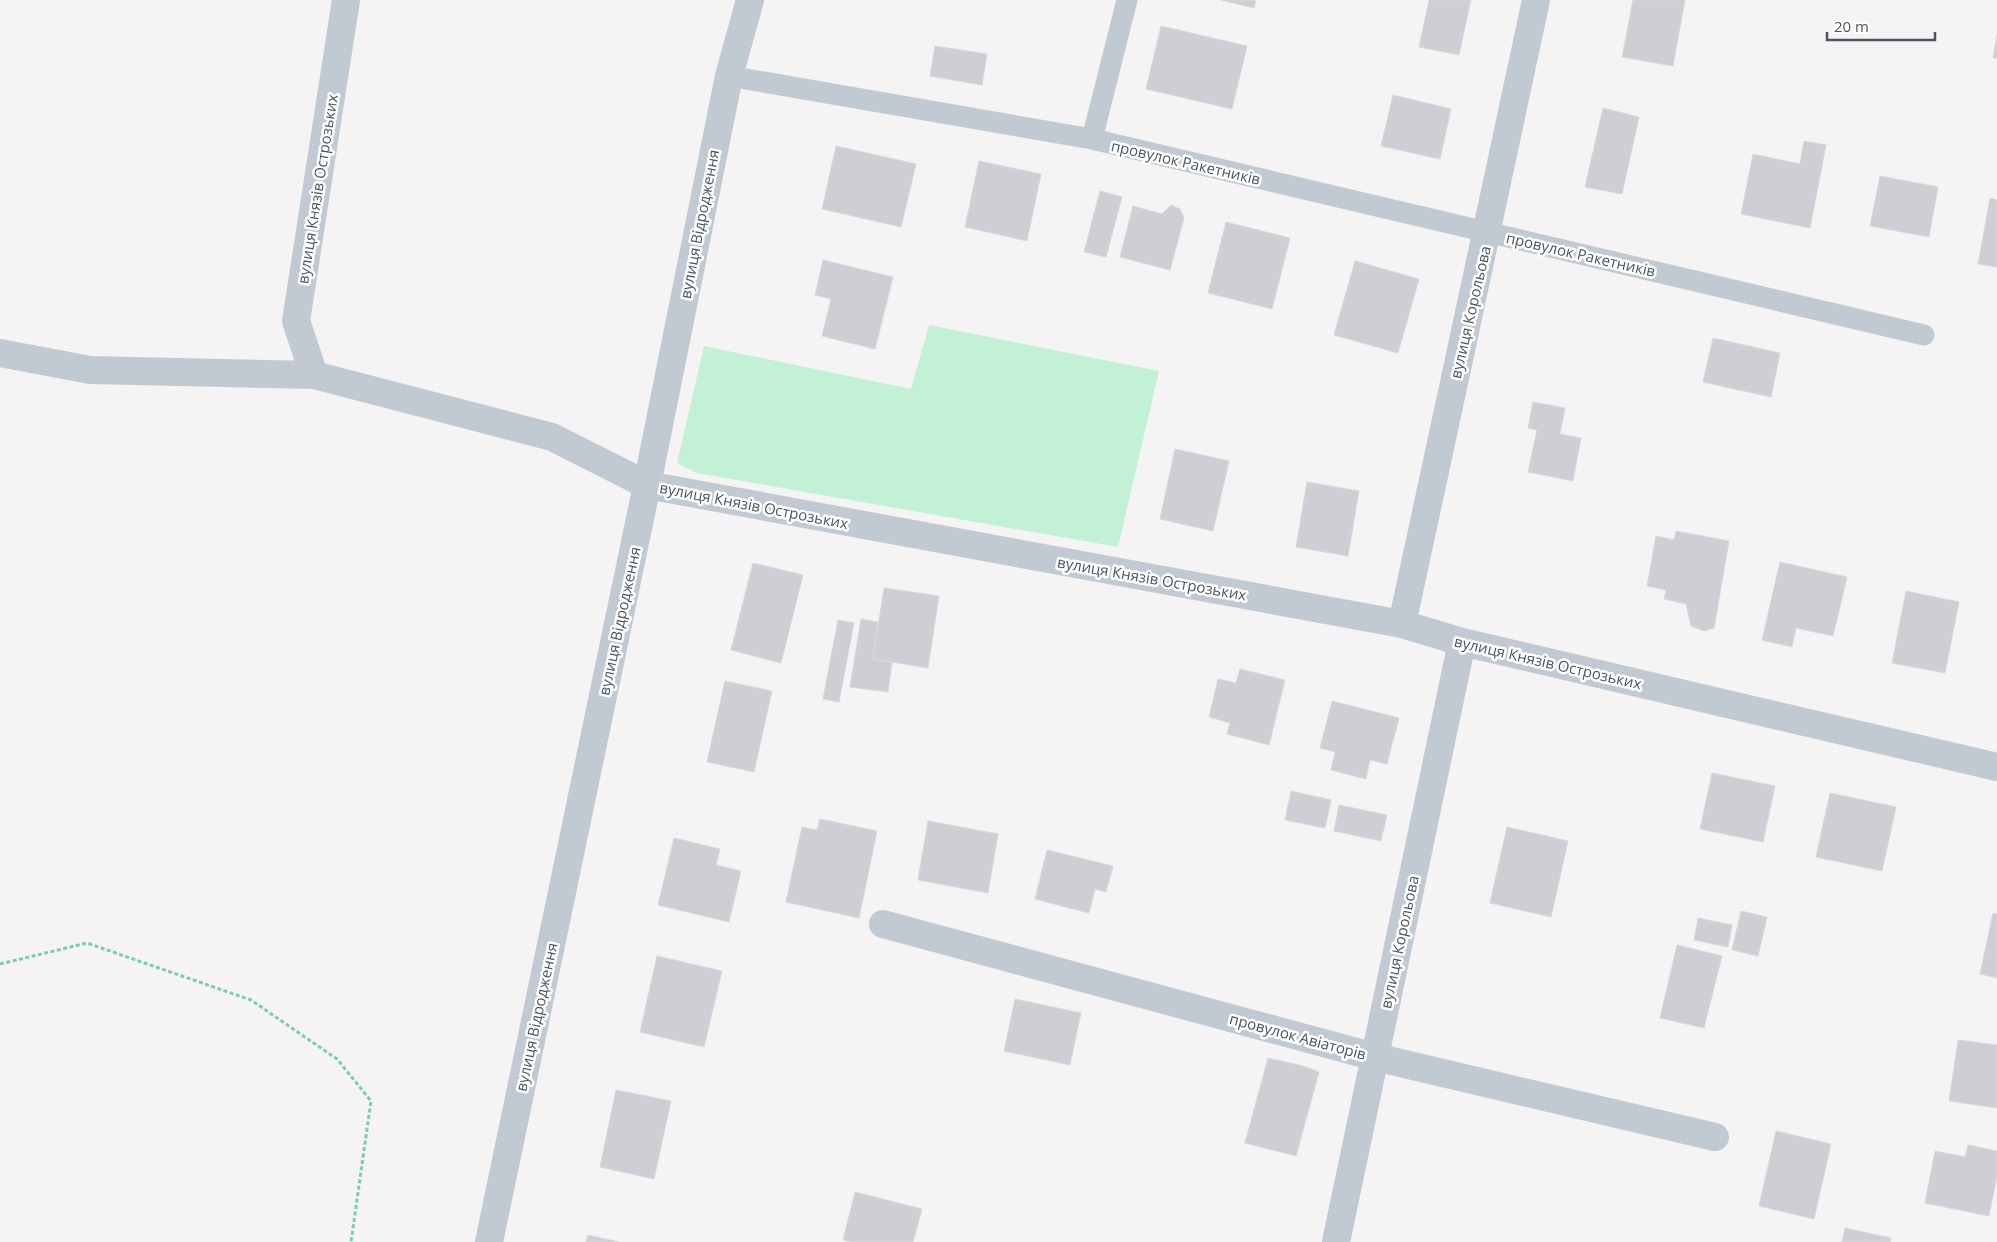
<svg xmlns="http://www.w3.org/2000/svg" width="1997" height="1242" viewBox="0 0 1997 1242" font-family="'Open Sans',sans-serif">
	<rect width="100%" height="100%" fill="#f5f3f3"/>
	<!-- green -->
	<path fill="#c3f1d5" d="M929,325L1159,371L1118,547L697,473L677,463L704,346L911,389Z"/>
	<!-- building -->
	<path fill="#cdcfd5" stroke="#d7d9de" d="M1221,0H1256L1254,8Z
		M1429,0H1471L1459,55L1419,47Z
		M1633,0H1685L1673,66L1622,57Z
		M1161,26L1247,46L1232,109L1146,89Z
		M1997,34V58H1993Z
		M935,46L987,54L982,85L930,76Z
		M1393,95L1451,109L1440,159L1381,146Z
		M1603,108L1639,117L1622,194L1585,187Z
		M1804,141L1826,145L1810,228L1741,214L1753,154L1800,164Z
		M836,146L916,164L901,227L822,209Z
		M979,161L1041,174L1027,241L965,227Z
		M1880,176L1938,187L1929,237L1870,226Z
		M1100,191L1122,197L1106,257L1084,252Z
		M1990,198L1997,200V267L1978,264Z
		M1171,205L1180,209L1184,218L1170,270L1120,257L1133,206L1162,214Z
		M1226,222L1290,238L1272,309L1208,293Z
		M823,260L893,277L875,349L822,336L831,299L815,295Z
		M1355,261L1419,279L1398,353L1334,335Z
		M1713,338L1780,353L1771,397L1703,382Z
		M1533,402L1565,408L1560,434L1581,438L1573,481L1528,472L1537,430L1528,428Z
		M1175,449L1229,461L1213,531L1160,519Z
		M1307,482L1359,491L1348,556L1296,547Z
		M1676,531L1729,541L1714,628L1704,631L1691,626L1686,604L1664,599L1666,590L1647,586L1656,536L1674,540Z
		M1780,562L1847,577L1833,636L1796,628L1792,647L1762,640Z
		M753,563L803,575L781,663L731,650Z
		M884,588L939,596L928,668L873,659Z
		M1906,591L1959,602L1945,673L1892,663Z
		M861,619L878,622L873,659L892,662L888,692L850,687Z
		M838,620L854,623L839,702L823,699Z
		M1240,669L1285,680L1269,745L1227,734L1230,723L1209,717L1218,679L1236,683Z
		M725,681L772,691L754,772L707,762Z
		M1332,701L1399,718L1387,764L1370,760L1366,779L1331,770L1335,752L1320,748Z
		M1712,773L1775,786L1763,842L1700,829Z
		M1291,791L1331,800L1325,828L1285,820Z
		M1830,793L1896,807L1882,871L1816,857Z
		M1339,805L1387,815L1381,841L1334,831Z
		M820,819L877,831L859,918L786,902L802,827L817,830Z
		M928,821L998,834L988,893L918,880Z
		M1507,827L1568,841L1551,917L1490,903Z
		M674,838L720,849L716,865L741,871L729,922L658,905Z
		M1047,850L1113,866L1106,892L1095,889L1089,913L1035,899Z
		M1741,911L1767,917L1758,956L1732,950Z
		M1993,913L1997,914V978L1980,974Z
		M1698,918L1732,925L1728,947L1694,940Z
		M1677,945L1722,956L1704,1028L1660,1018Z
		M657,956L722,971L704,1047L640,1032Z
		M1015,999L1081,1013L1070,1065L1004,1051Z
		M1958,1040L1997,1045V1108L1949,1101Z
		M1268,1058L1303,1066L1319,1072L1296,1156L1245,1143Z
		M616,1090L671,1101L654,1179L600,1167Z
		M1776,1131L1831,1144L1814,1219L1759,1206Z
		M1968,1145L1997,1151V1176L1989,1216L1925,1203L1935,1151L1965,1157Z
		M855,1192L922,1209L913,1242H852L843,1240Z
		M1845,1228L1891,1238L1890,1242H1842Z
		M588,1235L619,1242H586Z"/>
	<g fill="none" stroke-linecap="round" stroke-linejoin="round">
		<!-- path -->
		<path stroke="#7ad0a6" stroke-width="3" stroke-dasharray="4 2.5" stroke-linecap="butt" d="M0,964L87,943L251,1000L337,1059L371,1101L351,1242"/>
		<!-- service -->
		<path stroke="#c1cad2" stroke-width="21" d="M729,76L1092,139L1924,335
			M1092,139L1127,0"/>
		<!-- minor -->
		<path stroke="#c1cad2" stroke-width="28" d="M0,353L90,370L314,375L552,437L647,485L1402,624L1462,642L1997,767
			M314,375L296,321L346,0
			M1402,624C1446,416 1493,208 1536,0
			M883,924L1375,1057L1715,1137
			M489,1242L647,485L729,76L750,0
			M1336,1242L1462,642"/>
	</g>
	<g text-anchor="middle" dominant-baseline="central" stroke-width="5" stroke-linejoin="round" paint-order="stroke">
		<!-- street labels -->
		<g font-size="15" fill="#4a5661" stroke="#fff">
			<text transform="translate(1186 162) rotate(13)">провулок Ракетників</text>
			<text transform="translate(317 189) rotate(-81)">вулиця Князів Острозьких</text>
			<text transform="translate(699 224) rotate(-79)">вулиця Відродження</text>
			<text transform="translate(1581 254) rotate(13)">провулок Ракетників</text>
			<text transform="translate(1470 312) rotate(-77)">вулиця Корольова</text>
			<text transform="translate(754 505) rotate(11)">вулиця Князів Острозьких</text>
			<text transform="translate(1152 578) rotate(10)">вулиця Князів Острозьких</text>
			<text transform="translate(619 621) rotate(-78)">вулиця Відродження</text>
			<text transform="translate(1548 662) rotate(13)">вулиця Князів Острозьких</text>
			<text transform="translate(1399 942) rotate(-78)">вулиця Корольова</text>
			<text transform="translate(536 1017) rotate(-78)">вулиця Відродження</text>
			<text transform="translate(1298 1036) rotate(15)">провулок Авіаторів</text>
		</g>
	</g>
	<!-- scale -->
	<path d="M1827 32v8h108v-8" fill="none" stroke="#4a5661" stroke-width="2.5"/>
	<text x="1834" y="32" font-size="15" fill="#4a5661" stroke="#ffffff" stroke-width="4" paint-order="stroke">20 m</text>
</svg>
